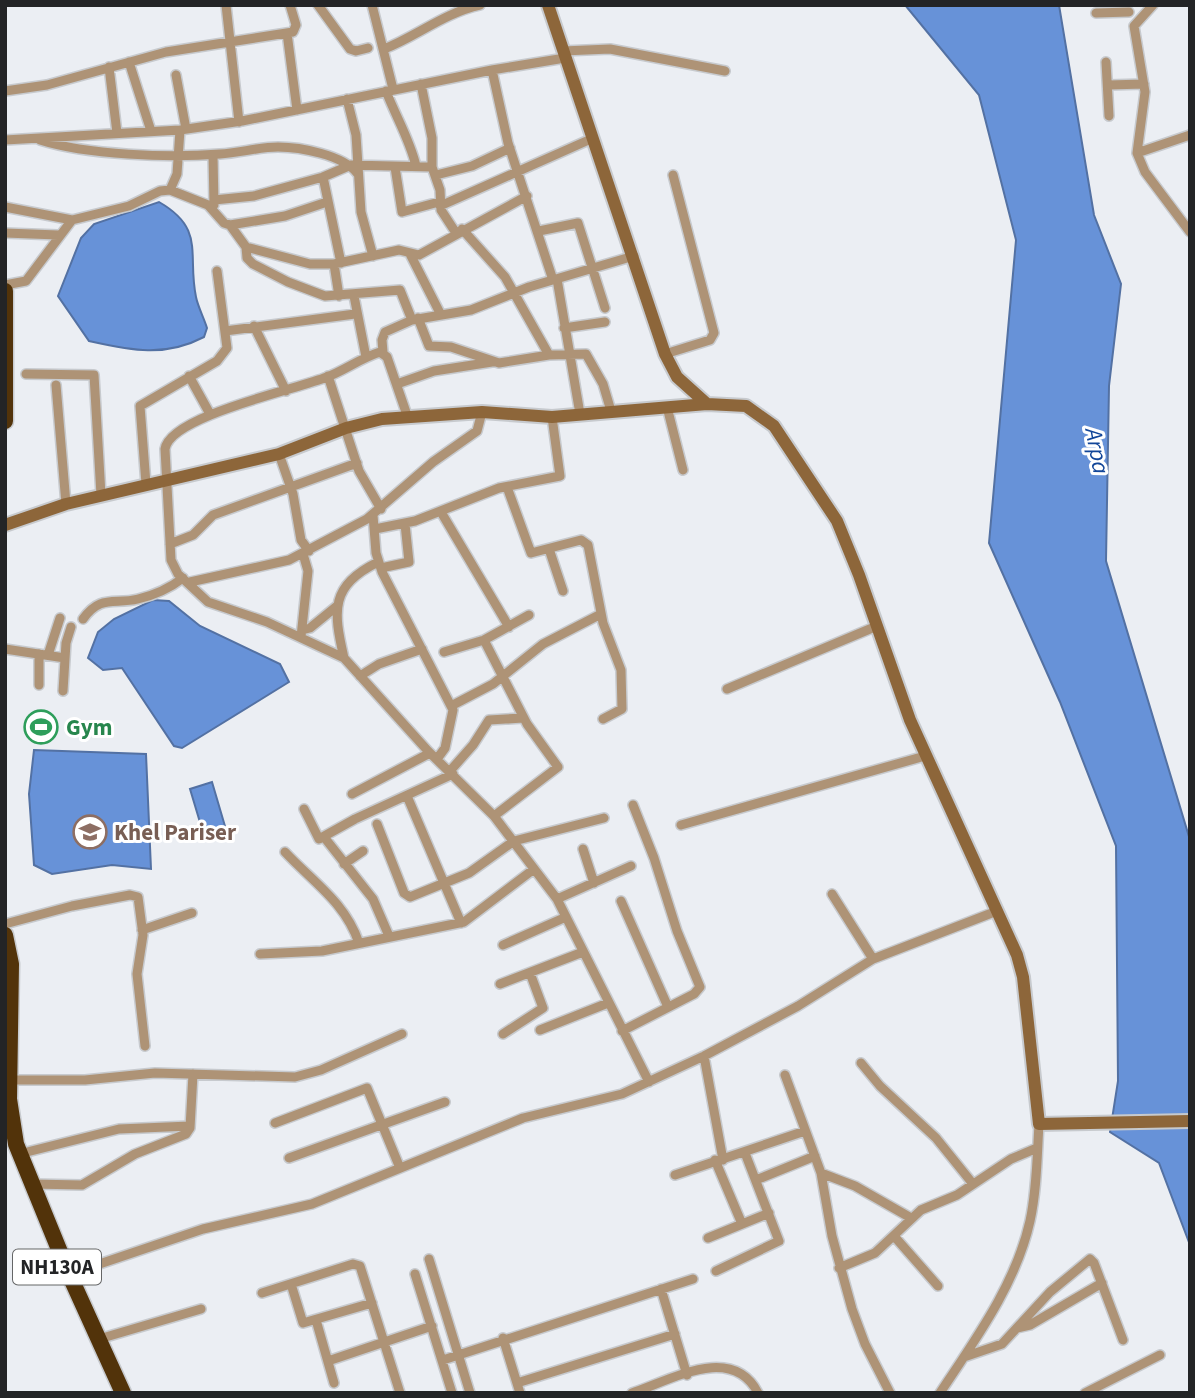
<svg xmlns="http://www.w3.org/2000/svg" width="1195" height="1398" viewBox="0 0 1195 1398" font-family="'Source Sans 3',sans-serif">
	<rect width="100%" height="100%" fill="#ebeef3"/>
	<!-- water -->
	<path fill="#6792d8" stroke="#5371a3" stroke-width="2" d="M905,5H1059L1094,215L1121,284L1109,386L1106,561L1190,840V1245L1159,1163L1110,1132L1118,1081L1116,846L1060,702L989,543L1016,240L979,95Z
		M159,202C206,229 187,254 196,297C198,307 204,318 207,328L204,337C164,358 130,350 89,341L58,296L81,238L94,224Z
		M153,600L169,601L200,626L280,664L289,682L182,748L174,746L122,668L103,670L88,658L98,632L114,619Z
		M34,750L146,754L151,869L112,865L52,874L34,865L29,794Z
		M212,782L227,833L205,839L190,789Z"/>
	<g fill="none" stroke-linecap="round" stroke-linejoin="round">
		<defs>
			<path id="street" d="M226,5L239,122
				M318,5L350,49L356,51L368,48
				M372,5L393,89
				M1153,5L1134,26L1145,92L1137,153L1145,172L1190,232
				M1096,13L1129,12
				M287,33L297,110
				M384,49C417,36 444,13 480,5
				M563,51L610,49L725,71
				M129,62L151,131
				M1106,62L1109,116
				M109,67L117,133
				M492,70L508,143L553,280
				M176,75L186,129
				M421,84L432,138V167
				M1109,85L1144,84
				M5,91L47,85L166,52L293,32L296,25L290,5
				M386,91C396,117 410,140 416,166
				M347,99L356,135L361,212L373,256
				M5,140L180,130L242,121L492,70L565,58
				M40,140C87,155 169,158 220,154C239,153 259,147 278,147C300,147 343,155 357,173
				M1137,153L1190,135
				M213,155L214,205
				M395,167L402,212L439,202
				M436,175L472,166L510,148
				M323,177L351,165L432,167L440,190L441,210L456,233
				M170,190L177,174L180,130
				M214,200L254,196L323,177L341,263
				M440,206L591,139
				M5,207L72,220
				M230,225L246,247L310,264H334L399,250L419,255L527,196
				M462,229L505,277L549,355
				M539,231L578,223L605,308
				M5,233L58,235
				M246,247L247,258L253,264L288,282L325,296L400,290L412,320
				M410,254L441,315
				M334,264L339,296
				M557,279L580,414
				M5,285L26,281L72,220L129,206L160,191L170,190L208,205L224,223L230,225L285,216L327,202
				M354,296L366,357
				M418,318L429,346L451,347L499,363L549,355L586,354L603,384L611,411
				M254,326L286,391
				M564,328L605,322
				M225,331L355,314
				M383,352L382,340L385,332L412,320L471,310L529,287L634,256
				M665,354L710,340L714,333L673,175
				M26,374L94,375L101,495
				M189,376L210,414
				M328,376L359,471L381,509
				M397,384L434,371L492,362
				M56,385L66,504
				M667,407L683,470
				M408,418L387,357L380,352C361,358 345,370 327,377C294,390 170,416 165,449L171,560L178,574L208,602L267,622L344,658L428,751L494,816L557,899L649,1082
				M279,454L293,494L301,540L309,551
				M146,484L140,406L217,361L227,348L217,271
				M507,487L531,553L581,540L588,545L603,623L621,670L622,709L603,719
				M441,512L509,627
				M373,515L376,553L382,572L453,710L445,748L437,759
				M375,529L415,521L499,488L560,476L552,417
				M170,544L193,535L213,515L357,463
				M549,549L563,591
				M381,568L409,562L405,524
				M190,582L289,560L367,519L433,462L477,431L482,412
				M83,619C101,594 114,605 138,599C155,595 170,588 183,578
				M302,630L310,628L337,606
				M301,637L308,571L303,554
				M484,640L527,724L558,767L494,816
				M5,649L65,658
				M444,652L484,640L529,615
				M48,655L60,618
				M344,658C333,610 330,586 378,562
				M360,676L379,664L422,649
				M39,685V654
				M727,689L877,626
				M63,691L66,643L71,627
				M451,706L493,684L543,644L601,614
				M450,771L473,745L489,720L523,718
				M352,794L430,753
				M407,796L461,923
				M304,809L319,839L355,819L453,774
				M377,824L404,893L410,897L469,873L514,841L604,818
				M681,825L925,756
				M324,837L373,899L389,936
				M583,849L594,883
				M285,852C313,882 345,902 359,943
				M344,864L363,851
				M832,894L873,959
				M557,899L631,866
				M621,901L668,1007
				M5,924L72,906L130,895L138,897L143,935L137,974L145,1046
				M142,930L192,913
				M503,945L566,917
				M260,954L322,951L464,922L534,869
				M500,984L583,952
				M540,1030L608,1003
				M622,1031L694,994L700,987L677,931L654,858L633,805
				M503,1034L543,1008L530,973
				M704,1056L723,1160
				M861,1063L880,1086L936,1138L973,1184
				M785,1075L821,1173L832,1236L852,1309L865,1344L890,1393
				M9,1080H85L155,1073L295,1077L321,1070L402,1034
				M275,1123L367,1088L400,1168
				M19,1154L119,1129L190,1126
				M289,1158L445,1102
				M715,1160L742,1224
				M821,1173L855,1186L911,1218
				M675,1175L805,1131
				M756,1180L815,1156
				M31,1184L82,1185L135,1154L186,1134L190,1128L193,1074
				M894,1236L938,1286
				M708,1238L769,1213
				M429,1259L470,1393
				M839,1268L875,1253L921,1210L957,1195L1011,1159L1037,1148
				M716,1271L779,1241L745,1153
				M415,1274L452,1393
				M61,1277L203,1229L312,1204L523,1118L622,1094L704,1056L798,1006L873,959L997,911
				M291,1284L303,1323L372,1303
				M661,1289L687,1375
				M262,1293L353,1264L360,1266L400,1393
				M316,1320L334,1383
				M1017,1328L1030,1325L1102,1283
				M503,1338L520,1393
				M99,1339L201,1309
				M964,1357L1002,1344L1050,1292L1090,1259L1094,1263L1123,1340
				M443,1360L693,1279
				M328,1361L432,1326
				M517,1383L675,1334
				M632,1393C671,1380 732,1343 758,1393
				M940,1393C975,1340 1016,1284 1030,1221C1037,1189 1037,1156 1039,1124
				M1085,1393L1160,1355"/>
			<path id="secondary" d="M548,5L665,354L677,377L707,404
				M5,525L66,504L279,454L346,428L382,419L482,412L552,417L707,404L746,406L774,426L837,521L859,575L910,720L1017,955L1023,977L1039,1124L1190,1121"/>
			<path id="highway" d="M5,291V421
				M5,935L11,964L9,1099L16,1144L69,1274L123,1393"/>
		</defs>
		<!-- street casing -->
		<use href="#street" stroke="#c7cace" stroke-width="12"/>
		<!-- secondary casing -->
		<use href="#secondary" stroke="#c7cace" stroke-width="16"/>
		<!-- highway casing -->
		<use href="#highway" stroke="#c7cace" stroke-width="19"/>
		<!-- street -->
		<use href="#street" stroke="#ae9376" stroke-width="9"/>
		<!-- secondary -->
		<use href="#secondary" stroke="#8d663a" stroke-width="12"/>
		<!-- highway -->
		<use href="#highway" stroke="#52330a" stroke-width="16"/>
	</g>
	<!-- icons -->
	<defs>
		<symbol id="stadium-ring" viewBox="-11 -11 22 22"><circle r="9.5" fill="#fff" stroke="#2e9e5b" stroke-width="1.5"/><path d="M0-5a6.5 5 0 1 0 0 10a6.5 5 0 1 0 0-10ZM-3.5-1.8h7v3.6h-7Z" fill="#2e9e5b"/></symbol>
		<symbol id="university-ring" viewBox="-11 -11 22 22"><circle r="9.5" fill="#fff" stroke="#8d6e63" stroke-width="1.5"/><path d="M0-5L7-2L0 1L-7-2ZM-4 1L0 2.5L4 1V4Q0 6-4 4Z" fill="#8d6e63"/></symbol>
	</defs>
	<g fill-rule="evenodd">
		<use href="#stadium-ring" x="22" y="708" width="38" height="38"/>
		<use href="#university-ring" x="71" y="813" width="38" height="38"/>
	</g>
	<g text-anchor="middle" dominant-baseline="central" stroke-width="6" stroke-linejoin="round" paint-order="stroke">
		<!-- shield labels -->
		<rect fill="#fff" stroke="#656667" stroke-width="2" x="13" y="1249.5" width="88" height="35" rx="5"/>
		<g font-size="21" font-weight="bold" fill="#232426">
			<text x="57" y="1267">NH130A</text>
		</g>
		<!-- leisure labels -->
		<g font-size="23" font-weight="bold" fill="#27864d" stroke="#fff" text-anchor="start">
			<text x="66" y="727">Gym</text>
		</g>
		<!-- education labels -->
		<g font-size="23" font-weight="bold" fill="#785e54" stroke="#fff" text-anchor="start">
			<text x="114" y="832">Khel Pariser</text>
		</g>
		<!-- water labels -->
		<g font-size="24" font-style="italic" fill="#124699" stroke="#fff">
			<text transform="translate(1097 451) rotate(79)">Arpa</text>
		</g>
	</g>
	<!-- border -->
	<rect width="1195" height="1398" fill="none" stroke="#232426" stroke-width="14"/>
</svg>
